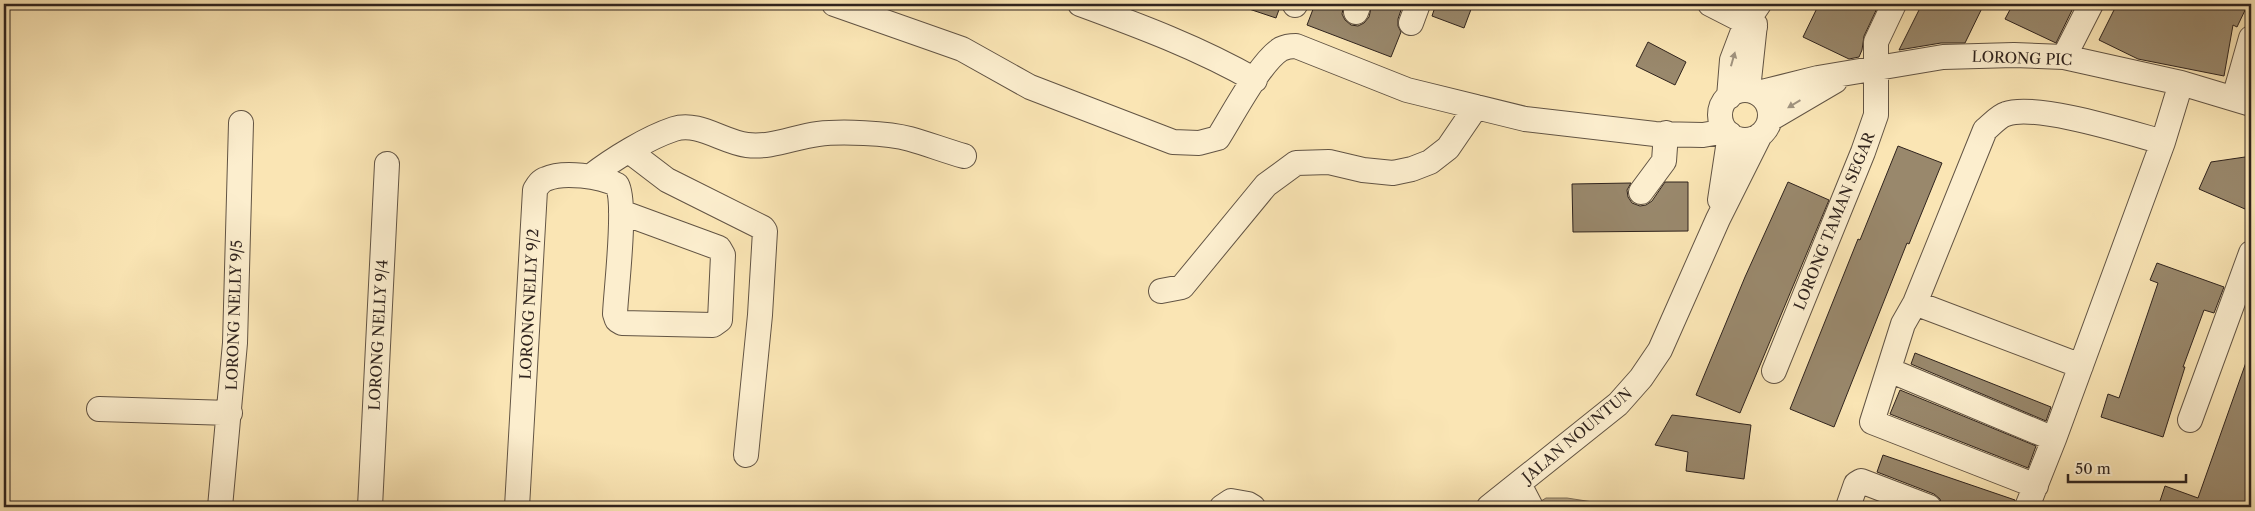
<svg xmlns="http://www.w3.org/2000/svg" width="2255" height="511" viewBox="0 0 2255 511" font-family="'Libre Caslon Text',serif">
	<rect width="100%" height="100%" fill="#fae5b4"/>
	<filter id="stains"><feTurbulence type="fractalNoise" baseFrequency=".004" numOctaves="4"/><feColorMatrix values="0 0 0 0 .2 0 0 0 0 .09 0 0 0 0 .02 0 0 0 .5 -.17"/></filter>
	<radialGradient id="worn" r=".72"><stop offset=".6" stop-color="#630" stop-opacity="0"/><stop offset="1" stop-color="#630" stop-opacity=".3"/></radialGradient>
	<!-- water -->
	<path fill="#b5a381" stroke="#807059" d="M1546,498H1567L1625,507H1531Z"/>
	<!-- building -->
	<path fill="#99886c" stroke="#30241e" d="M1241,4H1281L1276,18L1240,6Z
		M1315,4H1344L1342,14L1345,20L1351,25L1358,26L1364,23L1369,17L1372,4H1403L1398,19V26L1401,32L1391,57L1307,25Z
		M1436,4H1473L1464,28L1432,16Z
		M1819,4H1879L1864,36L1862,50L1859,57L1849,59L1803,37Z
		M1922,4H1984L1965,43H1941L1899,50Z
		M2013,4H2075L2056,43L2005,19Z
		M2117,4H2248L2237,27L2233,25L2224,76L2138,59L2099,40Z
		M1648,42L1686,62L1675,85L1636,66Z
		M1898,146L1942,163L1909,244L1907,243L1834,427L1790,409L1858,239L1860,240Z
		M2245,157L2251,160V196L2245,209L2199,189L2211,162Z
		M1665,182H1688V231L1573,232L1572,184L1631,183L1627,190L1628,197L1632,203L1640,206L1646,205L1652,201Z
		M1788,182L1829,200L1740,413L1696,395L1745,277Z
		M2157,263L2224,287L2214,313L2204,310L2183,367H2185L2163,437L2101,417L2108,394L2119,398L2158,283L2150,280Z
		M2250,351L2251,491L2245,507H2158L2165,486L2198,498Z
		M1915,353L2051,407L2046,421L1911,364Z
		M1900,390L2036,446L2028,468L1890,414Z
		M1672,415L1751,425L1744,479L1686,471L1688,452L1655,445Z
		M1883,455L2015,500L2014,507H1942L1940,499L1934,494L1877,472Z"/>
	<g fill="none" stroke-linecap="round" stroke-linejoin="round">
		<defs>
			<path id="minor" d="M834,4L962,49L1030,87L1173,142L1199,143L1218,138C1232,116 1260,62 1281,49C1285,47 1291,46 1296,46L1407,90L1525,119L1655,134L1703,135L1726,131
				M1080,4C1140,26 1199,48 1255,80
				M1710,4L1755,27
				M1295,5V4
				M1356,12L1359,4
				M1411,23L1418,4
				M2064,57L2091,4
				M1751,90L1749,80L1755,24
				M1720 115a25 25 0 1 1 50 0a25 25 0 1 1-50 0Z
				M1758,93L1818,78L1943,57L2014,55L2064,57L2181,83L2251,104
				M1729,97L1732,60L1746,23L1759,4
				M2234,98L2251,38
				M1770,119L1835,81
				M629,151L667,180L763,228L765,231L760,315L746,455
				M591,176C613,159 647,138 674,129C698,121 723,142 747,145C772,148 794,137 818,134C841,131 888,133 910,139C928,144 946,151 964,156
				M1641,192L1664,161L1666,133
				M1720,200L1730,134
				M1161,291L1182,287L1266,185L1296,163L1329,162L1363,170L1393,173L1412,169L1430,162L1448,148L1476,107
				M1915,303L1985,130C1991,125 1999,116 2006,114C2036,103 2130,133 2163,142
				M1889,370L2054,439
				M1774,371L1863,152L1876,115V42L1894,4
				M99,409L230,413
				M2190,420L2251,253
				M1519,484L1531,507
				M2036,486L1872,422L1903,324L1915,303L2081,366
				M220,507L235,343L241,123
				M370,507L387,164
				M517,507L535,190C538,185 540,181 546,179C563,171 601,176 617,185C627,203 616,289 615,314L617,320L622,323L713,325L720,320L723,255L719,248L621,212
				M1222,507L1231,501L1248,504L1253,507
				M1489,507L1618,404L1641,378L1660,350L1718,219L1760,135
				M1848,507L1856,484L1861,481L1929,507
				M2027,507L2054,439L2163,142L2181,83"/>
		</defs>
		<!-- minor casing -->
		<use href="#minor" stroke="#625444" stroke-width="26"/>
		<!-- minor -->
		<use href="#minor" stroke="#fceece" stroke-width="24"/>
	</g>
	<!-- one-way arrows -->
	<defs><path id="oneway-solid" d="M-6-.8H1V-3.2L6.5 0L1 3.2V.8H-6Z" transform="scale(1.25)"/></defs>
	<g fill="#a0937f">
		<use href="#oneway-solid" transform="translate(1733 59) rotate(-74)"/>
		<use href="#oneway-solid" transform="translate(1794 104) rotate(149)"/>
	</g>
	<g text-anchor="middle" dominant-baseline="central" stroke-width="4" stroke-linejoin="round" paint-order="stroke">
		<!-- street labels -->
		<g font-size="15" fill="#30241e" stroke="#fceece">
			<text transform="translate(2022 58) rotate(2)">LORONG PIC</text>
			<text transform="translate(1834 221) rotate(-68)">LORONG TAMAN SEGAR</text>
			<text transform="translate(529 304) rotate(-87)">LORONG NELLY 9/2</text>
			<text transform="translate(234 315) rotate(-88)">LORONG NELLY 9/5</text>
			<text transform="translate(378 335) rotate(-87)">LORONG NELLY 9/4</text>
			<text transform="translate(1577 435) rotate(-40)">JALAN NOUNTUN</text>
		</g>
	</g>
	<!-- margin -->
	<rect width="2255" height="511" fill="none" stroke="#fae5b4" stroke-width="20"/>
	<rect x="5" y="5" width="2245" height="501" fill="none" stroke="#30241e" stroke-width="2.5"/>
	<rect x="10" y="10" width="2235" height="491" fill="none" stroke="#30241e"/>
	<!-- scale -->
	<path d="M2068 474v8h118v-8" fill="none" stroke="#30241e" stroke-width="2.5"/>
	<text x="2075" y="474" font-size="15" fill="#30241e" stroke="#fceece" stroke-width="4" paint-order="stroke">50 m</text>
	<rect width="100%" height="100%" filter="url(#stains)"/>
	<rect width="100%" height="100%" fill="url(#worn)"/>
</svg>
